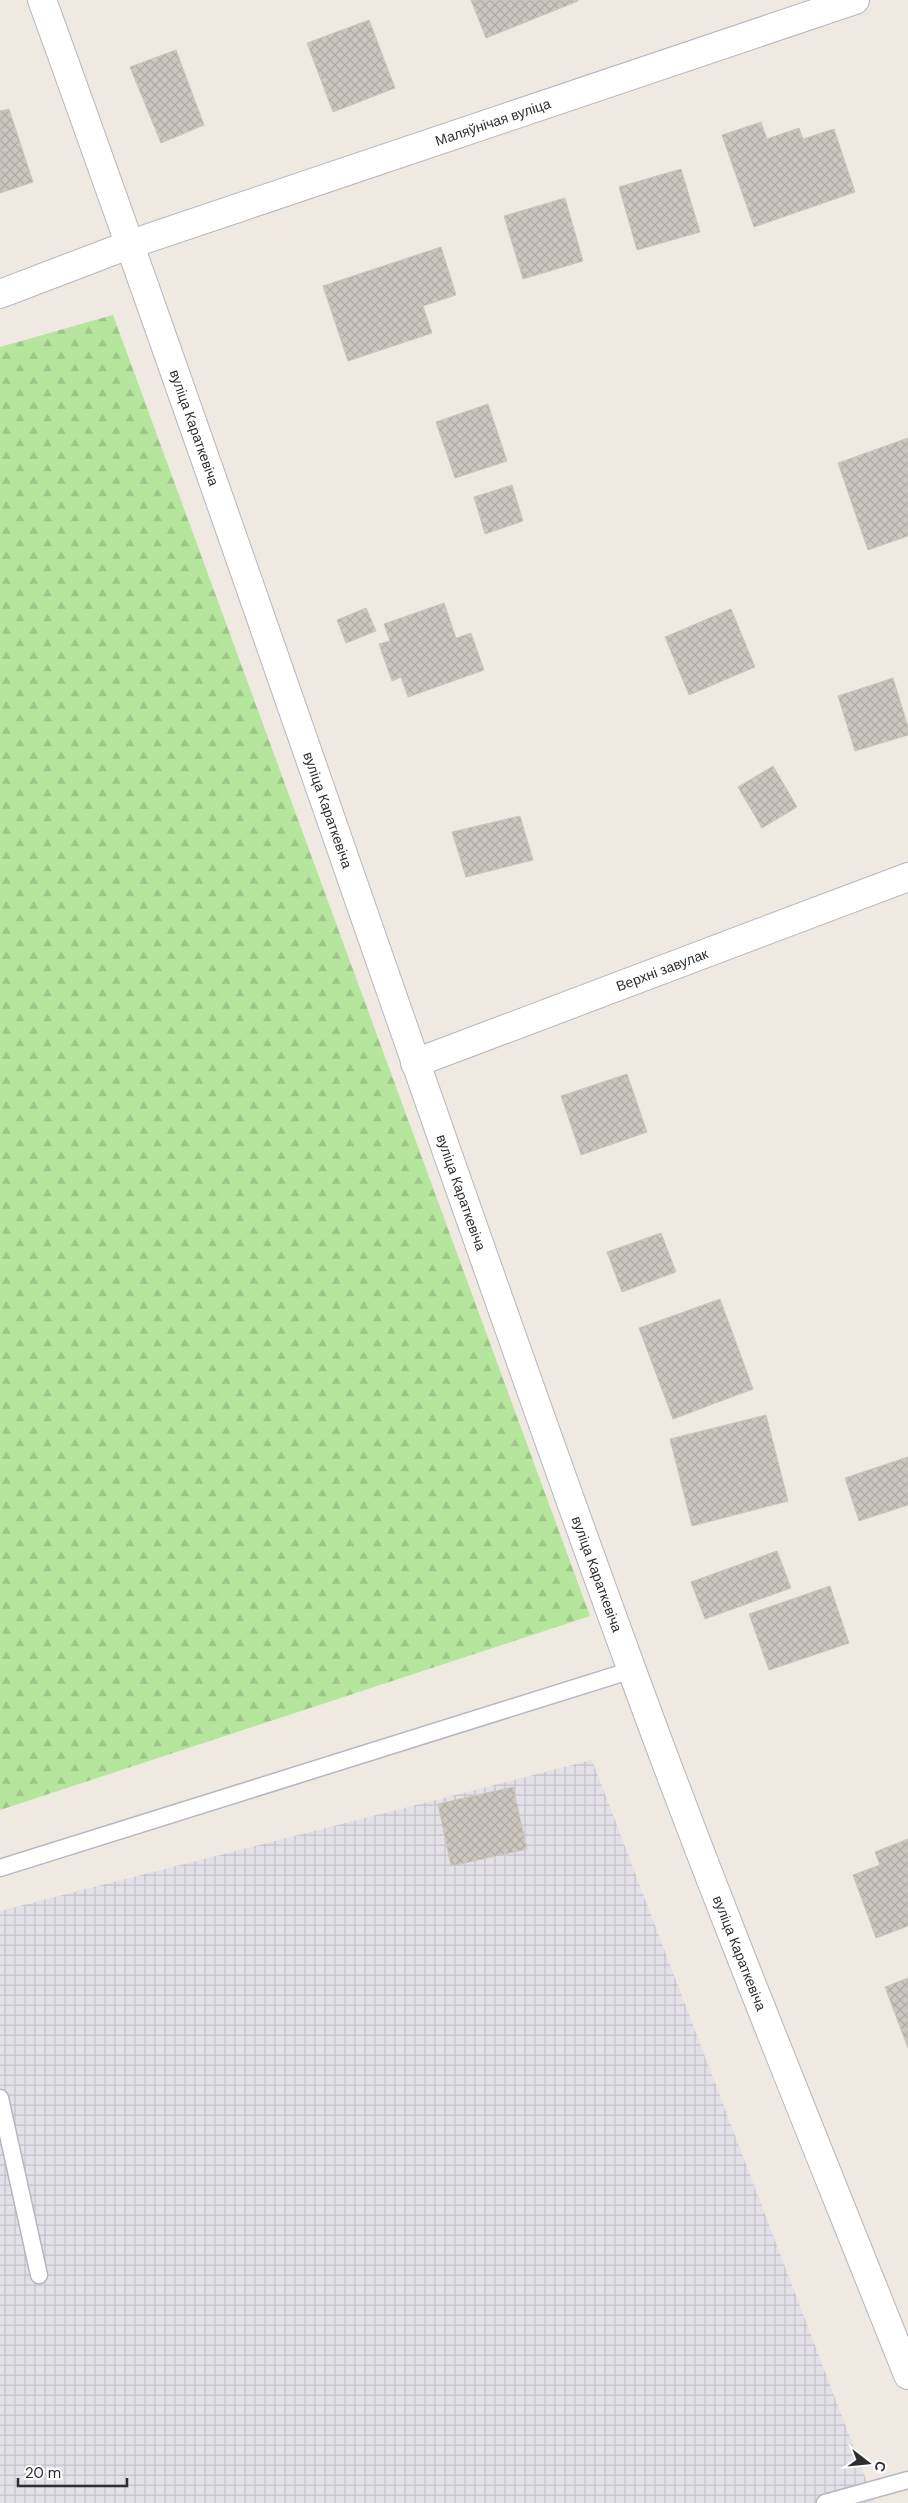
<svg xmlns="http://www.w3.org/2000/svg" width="908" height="2503" viewBox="0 0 908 2503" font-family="'DM Sans',sans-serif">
	<defs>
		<pattern id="industrial-grid" width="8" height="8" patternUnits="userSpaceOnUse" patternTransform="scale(1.25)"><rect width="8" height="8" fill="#e3e1e8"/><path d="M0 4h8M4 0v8" fill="none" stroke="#c3c1c7"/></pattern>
		<pattern id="forest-firs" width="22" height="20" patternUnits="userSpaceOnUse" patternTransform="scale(1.25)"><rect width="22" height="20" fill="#b6e59e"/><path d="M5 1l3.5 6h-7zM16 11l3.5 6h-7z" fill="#9dc588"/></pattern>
		<pattern id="building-cross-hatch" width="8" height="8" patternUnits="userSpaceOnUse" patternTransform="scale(1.25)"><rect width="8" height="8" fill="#cbc7bf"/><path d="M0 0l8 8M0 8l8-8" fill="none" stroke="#afaba4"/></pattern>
	</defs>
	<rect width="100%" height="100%" fill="#efe9e1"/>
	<!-- industrial -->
	<path fill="url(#industrial-grid)" d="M592,1760L875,2503H0V1911Z"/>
	<!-- forest -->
	<path fill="url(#forest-firs)" d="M113,315L590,1616L0,1810V347Z"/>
	<!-- building -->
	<path fill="url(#building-cross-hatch)" stroke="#cbc5ba" d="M471,0H578V1L486,38Z
		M369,20L395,88L333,112L307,43Z
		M176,50L204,125L161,143L130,67Z
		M9,109L33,182L0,193V111Z
		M761,122L767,139L799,128L803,139L834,129L855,192L754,227L722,135Z
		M681,169L700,232L637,250L619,187Z
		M565,198L583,261L523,279L504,216Z
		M441,247L456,295L423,306L432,333L348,361L323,286Z
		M488,404L507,461L455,478L436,422Z
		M908,438V536L868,550L838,463Z
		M512,485L523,521L485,534L474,497Z
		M444,603L456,638L471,633L484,670L408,697L401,677L392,681L379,644L390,641L384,624Z
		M366,608L376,631L346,643L337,620Z
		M731,609L755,667L689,695L665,637Z
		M893,678L908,727V735L855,751L838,696Z
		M773,766L797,807L762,828L738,787Z
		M520,816L533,860L466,877L452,832Z
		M627,1074L647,1132L581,1155L561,1096Z
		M661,1233L676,1272L622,1292L607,1252Z
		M720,1299L753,1389L673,1419L639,1328Z
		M766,1415L788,1501L692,1526L670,1439Z
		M908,1457V1505L859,1521L845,1478Z
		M777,1551L791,1588L705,1619L691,1582Z
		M830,1586L849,1643L769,1670L749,1614Z
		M513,1787L527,1849L451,1866L438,1804Z
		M908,1839V1926L876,1938L853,1875L880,1865L875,1852Z
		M908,1978V2048L885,1987Z"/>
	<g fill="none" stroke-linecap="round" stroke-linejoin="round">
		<defs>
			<path id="lane" d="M0,1868L632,1670
				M0,2098L39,2275
				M825,2503L908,2480"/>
			<g id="street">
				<path id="s1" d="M42,0C243,553 428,1112 630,1665C717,1904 814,2139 908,2375"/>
				<path id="s2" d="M0,294L131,244L855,0"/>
				<path id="s3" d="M415,1063L908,877"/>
			</g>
		</defs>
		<!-- lane casing -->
		<use href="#lane" stroke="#b4b7c1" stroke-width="19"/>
		<!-- street casing -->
		<use href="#street" stroke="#b4b7c1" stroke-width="30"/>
		<!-- lane -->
		<use href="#lane" stroke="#fff" stroke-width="16"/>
		<!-- street -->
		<use href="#street" stroke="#fff" stroke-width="28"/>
	</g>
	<g text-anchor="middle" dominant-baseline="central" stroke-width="4.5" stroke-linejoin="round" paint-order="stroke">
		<!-- street labels -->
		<g font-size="14" fill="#2e2e2e" stroke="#fff">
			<text stroke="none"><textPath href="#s2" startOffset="522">Маляўнічая вуліца</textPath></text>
			<text stroke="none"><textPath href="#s1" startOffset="454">вуліца Караткевіча</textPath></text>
			<text stroke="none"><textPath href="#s1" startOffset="859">вуліца Караткевіча</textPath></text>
			<text stroke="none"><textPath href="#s3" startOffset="264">Верхні завулак</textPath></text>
			<text stroke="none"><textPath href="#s1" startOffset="1264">вуліца Караткевіча</textPath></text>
			<text stroke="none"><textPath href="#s1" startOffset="1669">вуліца Караткевіча</textPath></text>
			<text stroke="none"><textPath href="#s1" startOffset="2074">вуліца Караткевіча</textPath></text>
		</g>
	</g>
	<!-- north arrow -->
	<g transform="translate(868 2463) rotate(106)" stroke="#ffffff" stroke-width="4" paint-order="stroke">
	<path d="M0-4L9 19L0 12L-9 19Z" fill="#2e2e2e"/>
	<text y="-8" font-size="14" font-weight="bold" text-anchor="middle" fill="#2e2e2e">С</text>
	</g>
	<!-- scale -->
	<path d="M18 2478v8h109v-8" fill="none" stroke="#2e2e2e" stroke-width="2.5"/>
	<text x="25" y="2478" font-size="15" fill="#2e2e2e" stroke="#ffffff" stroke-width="4" paint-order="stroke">20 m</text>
</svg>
